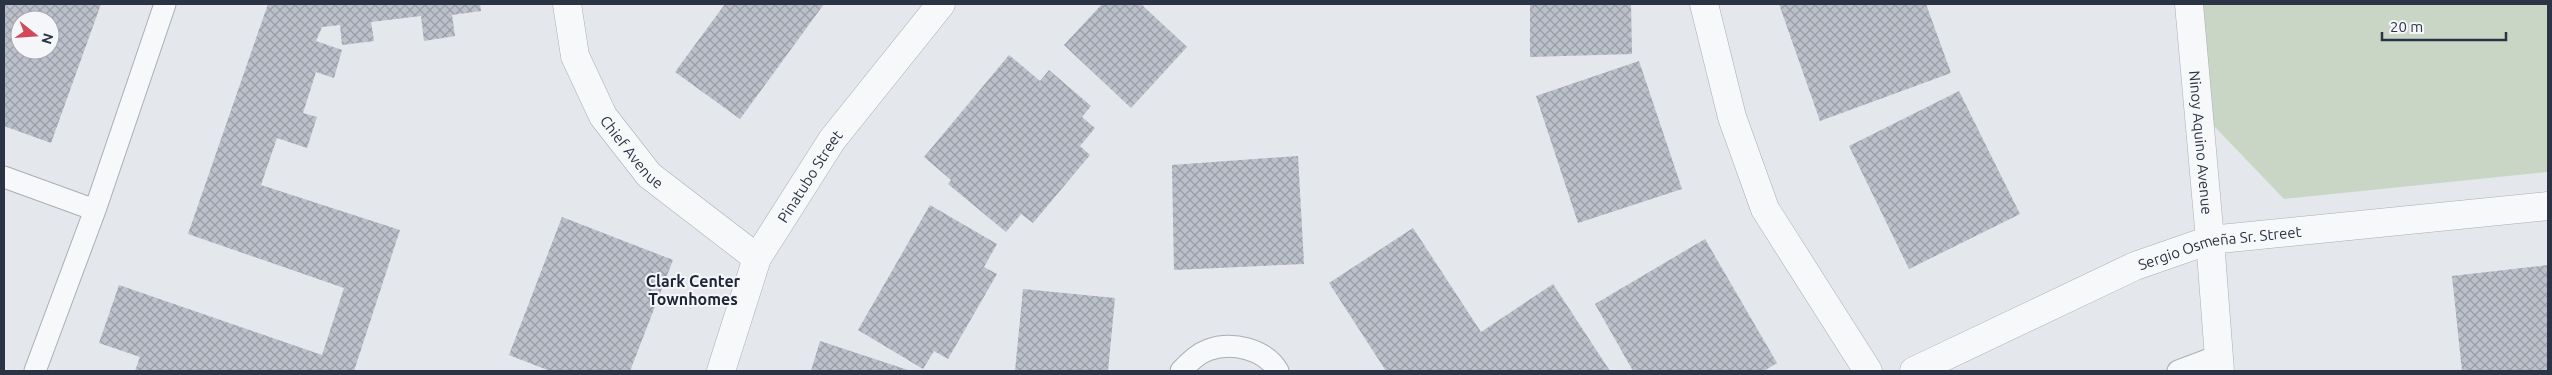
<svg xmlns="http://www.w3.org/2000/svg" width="2552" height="375" viewBox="0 0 2552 375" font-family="Ubuntu,sans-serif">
	<defs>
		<pattern id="building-cross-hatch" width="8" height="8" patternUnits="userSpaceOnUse" patternTransform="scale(1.25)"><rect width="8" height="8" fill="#bbc0ca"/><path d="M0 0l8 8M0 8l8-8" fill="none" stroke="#989da6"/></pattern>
	</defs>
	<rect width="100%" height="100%" fill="#e4e7ec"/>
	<!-- green -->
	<path fill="#c9d6c5" d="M2202,4H2548V172L2284,199L2214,126L2204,48Z"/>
	<!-- building -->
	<path fill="url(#building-cross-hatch)" fill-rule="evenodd" d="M4,4H101L51,143L4,126ZM20,20H50V50H20Z
		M268,4H480L481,11L452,15L455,36L424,41L421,16L371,22L374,41L342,45L340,25L322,27L316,41L342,50L334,78L316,72L303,113L317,117L307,148L277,138L261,185L400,230L354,371H135L140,357L99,343L119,285L322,355L344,288L188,234Z
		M725,4H824L740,119L675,72Z
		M1102,4H1141L1187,47L1131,108L1064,45Z
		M1530,4H1631L1632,54L1530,57Z
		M1779,4H1926L1951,73L1820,121Z
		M1009,55L1040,81L1049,70L1091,106L1082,117L1095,128L1080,146L1090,155L1033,223L1021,214L1006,232L948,184L951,180L924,157Z
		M1639,61L1682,189L1578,223L1536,96Z
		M1959,91L2020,214L1909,269L1849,146Z
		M1298,156L1304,264L1174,270L1172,165Z
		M930,205L997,244L984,267L997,274L948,359L934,351L923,369L858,330Z
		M562,217L673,260L630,371H550L509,355Z
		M1413,228L1481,332L1553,284L1610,371H1386L1329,283Z
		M1705,239L1777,363L1764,371H1633L1595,304Z
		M2548,265V371H2462L2452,276Z
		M1023,289L1115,298L1108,371H1015Z
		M820,341L911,371H811Z"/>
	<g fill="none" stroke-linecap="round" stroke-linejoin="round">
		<defs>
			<path id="service" d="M4,177L95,210
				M35,371L95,210L165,4
				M1181,371C1189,362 1197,354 1208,350C1232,341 1265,349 1278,371
				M2178,371L2218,356"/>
			<g id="minor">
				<path id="s1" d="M567,4L575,56L603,116L649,175L757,258"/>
				<path d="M1704,4L1732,117L1765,209L1868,371"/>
				<path id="s2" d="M2189,4L2210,240L2220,371"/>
				<path id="s3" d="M721,371L757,258L832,140L941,4"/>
				<path id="s4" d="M1914,371L2135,266L2210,240L2548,206"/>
			</g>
		</defs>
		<!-- service casing -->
		<use href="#service" stroke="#a9aeb7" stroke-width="23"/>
		<!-- minor casing -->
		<use href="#minor" stroke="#a9aeb7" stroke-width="29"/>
		<!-- service -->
		<use href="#service" stroke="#f7f8fa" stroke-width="21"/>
		<!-- minor -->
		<use href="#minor" stroke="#f7f8fa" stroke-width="28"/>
	</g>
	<g text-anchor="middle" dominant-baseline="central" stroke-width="4" stroke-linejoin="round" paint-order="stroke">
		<!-- street labels -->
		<g font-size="15" fill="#2b3445" stroke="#f4f6f9">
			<text stroke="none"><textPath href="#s2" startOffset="139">Ninoy Aquino Avenue</textPath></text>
			<text stroke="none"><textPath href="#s1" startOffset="165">Chief Avenue</textPath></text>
			<text stroke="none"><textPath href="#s3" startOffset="216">Pinatubo Street</textPath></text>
			<text stroke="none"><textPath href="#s4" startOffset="332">Sergio Osmeña Sr. Street</textPath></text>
		</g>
		<!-- neighbourhood labels -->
		<g font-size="16" font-weight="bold" fill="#1d2536" stroke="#f4f6f9">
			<text x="693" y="281">Clark Center<tspan x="693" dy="18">Townhomes</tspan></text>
		</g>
	</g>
	<!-- border -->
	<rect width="2552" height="375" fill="none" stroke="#2b3445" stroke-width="10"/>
	<!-- north arrow -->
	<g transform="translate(35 35) rotate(107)"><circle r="24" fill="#f4f6f9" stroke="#a4a8b1"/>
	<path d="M0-4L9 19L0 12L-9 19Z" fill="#d1495b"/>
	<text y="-8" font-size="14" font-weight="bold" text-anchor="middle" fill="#2b3445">N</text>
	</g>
	<!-- scale -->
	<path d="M2382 32v8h124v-8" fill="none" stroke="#2b3445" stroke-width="2.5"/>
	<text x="2390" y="32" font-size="15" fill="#2b3445" stroke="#f4f6f9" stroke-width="4" paint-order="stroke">20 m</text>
</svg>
